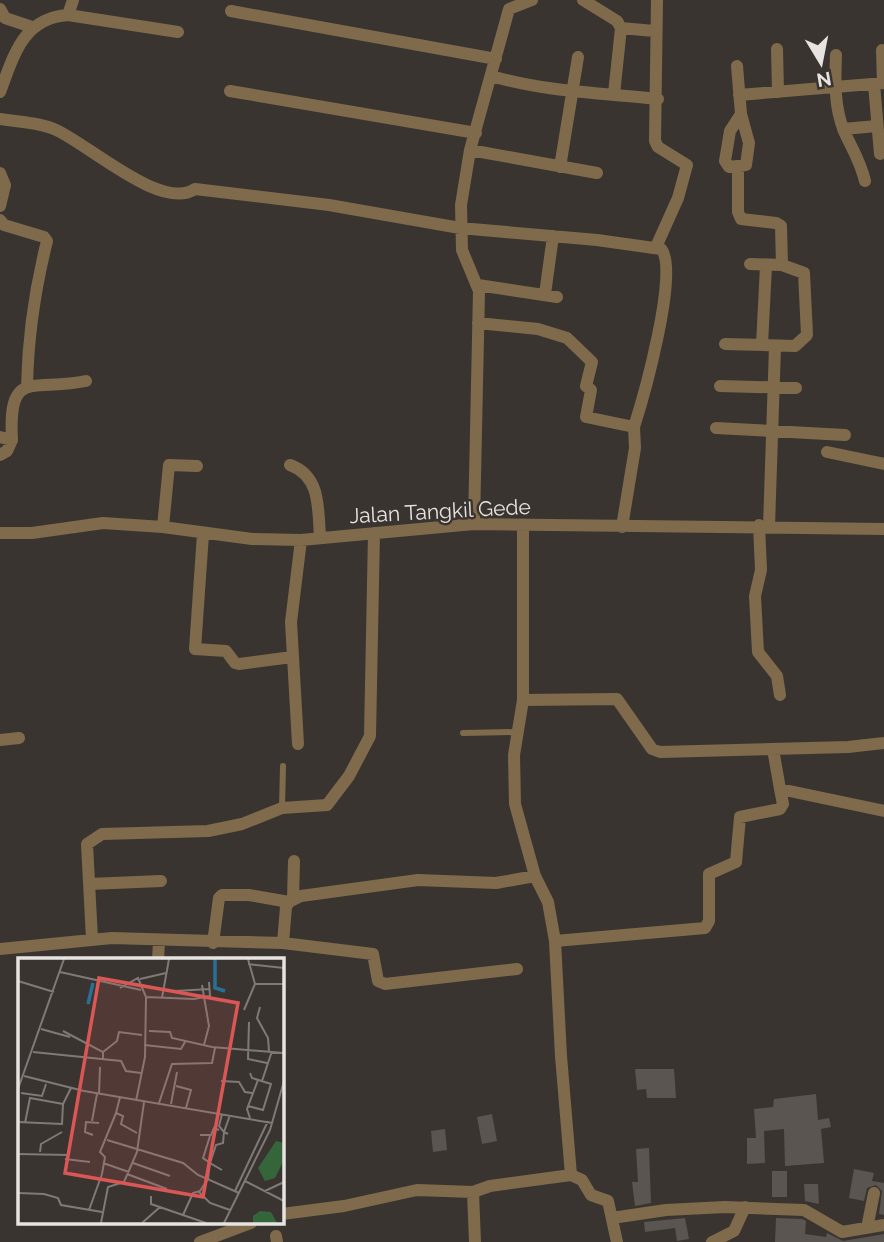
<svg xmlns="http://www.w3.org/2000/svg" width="884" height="1242" viewBox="0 0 884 1242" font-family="Raleway,sans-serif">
	<rect width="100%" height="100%" fill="#3a3431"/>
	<!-- building -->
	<path fill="#5a5550" d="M635,1069H674L676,1098H647L646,1089L637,1090Z
		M816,1094L818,1120L829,1118L831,1127L821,1129L824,1163L785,1166L784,1129L764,1131L765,1163L747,1164V1138H756L754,1109L773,1107L774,1099Z
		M492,1114L497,1141L482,1144L477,1117Z
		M445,1129L447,1150L433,1152L431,1131Z
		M649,1148L651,1203L635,1206L632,1182H638L636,1149Z
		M854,1169L874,1173L872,1181L884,1183V1215L879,1214L882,1191L876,1185L867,1188L864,1201L849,1198Z
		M772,1171H787V1197H772Z
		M804,1184H818L819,1204L805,1201Z
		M685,1218L689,1239L677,1241L675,1228L645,1232L644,1222Z
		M776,1218L802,1219L806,1221L805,1234L826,1237L827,1233L843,1241L884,1234V1242H775Z"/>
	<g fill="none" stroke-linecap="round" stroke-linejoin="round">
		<!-- service -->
		<path stroke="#7f6b4b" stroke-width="6" d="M463,733L516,732
			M282,808L283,766"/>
		<!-- minor -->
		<path stroke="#7f6b4b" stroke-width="12" d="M583,0L617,21L621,28L614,94
			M0,9L5,18L32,27
			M231,11L496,59
			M68,15L178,32
			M621,28L654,31
			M777,49L778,92
			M882,50L883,83
			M836,55C835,80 834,107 844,131C852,149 860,160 865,181
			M737,66L741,114
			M491,76C547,92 601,93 658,99
			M874,84L880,154
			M230,91L476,133
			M0,92C14,55 23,18 68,15L73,0
			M739,95L884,83
			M741,114L749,143L746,165L729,167L725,161L730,131Z
			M0,119C17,122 38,122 54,129C86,142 161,212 195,189L329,205L460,228L597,240L661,249C680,269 643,399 634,427
			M843,129L877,126
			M470,150L597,173
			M560,167L578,57
			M738,168V212L741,219L776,223L781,226L782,265
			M0,173L5,185L0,206
			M0,220L4,225L44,237L47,241C35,289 28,336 27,386
			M656,247L678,198L687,165L658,147L655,141L657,0
			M478,285L557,297
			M545,294L553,236
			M478,323L538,329L567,338L592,362L586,386L591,390L586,417L634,427L635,448L622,527
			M725,344L795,346L807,335L804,273L782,265L750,264
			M762,345L766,266
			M720,386L796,388
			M716,428L845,435
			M0,437L12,440C8,367 33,392 86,381
			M827,452L884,464
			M0,455L7,451L12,440
			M290,465C321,476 318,509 320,538
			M474,524L479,291L462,250L461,205L470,150L509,9L532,0
			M523,525V700L514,755L515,804L535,876L548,902L555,941L561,1056L571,1175
			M759,525L761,570L755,596L758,652L777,676L780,695
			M769,526L775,347
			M163,527L169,465L197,466
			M0,533H32L103,523L163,527L252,539L301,540L474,524L884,529
			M203,534L195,649L226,651L235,663L239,664L292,657
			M523,700L617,699L652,749L660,752L848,747L884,743
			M0,740L19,738
			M298,744L291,622L301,540
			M773,749L780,789L884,811
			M89,884L161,881
			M293,899L294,861
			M92,939L87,844L102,834L208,831L242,824L282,808L327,805L349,776L370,736L374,533
			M555,941L705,928L709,921V874L736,862L740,817L780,809L783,804L780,789
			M213,943L219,898L222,895H249L289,902
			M283,943L286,907L289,902L301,896L418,880L496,883L535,876
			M0,949L112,938L283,943L373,954L378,981L385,984L517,969
			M158,960L159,942
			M473,1192L475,1242
			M282,1214L344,1206L417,1190L473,1192L490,1186L571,1175L582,1180L591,1195L608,1201L617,1242
			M612,1218L666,1210L725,1207L804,1210L842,1232L884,1225
			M867,1228L874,1193
			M276,1236L277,1242
			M200,1242L251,1223
			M712,1242L734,1231L745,1207"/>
	</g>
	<g text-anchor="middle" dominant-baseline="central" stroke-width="5" stroke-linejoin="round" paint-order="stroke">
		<!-- street labels -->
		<g font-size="21" fill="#e7e3e1" stroke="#3a3431">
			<text transform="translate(440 511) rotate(-3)">Jalan Tangkil Gede</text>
		</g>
	</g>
	<!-- overview -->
	<g transform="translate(18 958)">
		<rect width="266" height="266" fill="#3a3431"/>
		<path d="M258,183L266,185V202L257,220L247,223L240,210ZM242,253L253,254L259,265H235V258Z" fill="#35663b"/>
		<path fill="none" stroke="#287096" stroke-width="3.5" d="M197,1V30L207,33M70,46L75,25"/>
		<path fill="none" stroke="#7f7a77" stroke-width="2" d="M230,6L266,10M42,14L123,32M122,21L148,15M0,23L36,34M237,26H266M184,27L191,68L186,87M102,30L120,20L128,39L176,41L192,38L191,24M157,33L192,31M144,40L151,1M242,49L239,60L250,80L251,93M226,52L237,26L230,1M231,64L230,101L249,105M23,71L52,79M45,73L85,94V101M131,73L152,74L154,80L194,89L266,95M126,87L163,91L167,84M15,94L103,103L108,113L123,115M85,94L99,83L101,74L124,77M6,118L66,133L254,165M203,123L221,124L227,134L234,135M244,123L254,93M158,128L173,132L168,150M0,131L46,1M3,135L24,138L28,126M81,136L82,109M102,139L98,155L105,158L103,166L119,175M118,143L127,99L128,40M141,145L154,106L194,105L197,90M153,146L159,114M230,148L245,152L253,126L234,120L232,115M204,156L201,168L206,174L205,185L198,187L192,205L204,212M232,160L229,151L240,122M74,163L79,136M0,164L44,166L45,146L53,130M7,165L12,140L45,146M210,176L206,174L212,157M75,177L67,174L68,164L81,165M182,177H193L196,170L201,172M89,182L165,205L180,217L221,235M22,194L23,186L44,174M0,196L51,197M47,201L72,204M85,205L111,214M115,205L152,218M109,216L149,231M227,223L266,243M217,233L250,163M247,233L266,224M181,234L192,245L212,252M0,235L26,236L40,240L43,247L84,254M133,238V246L188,265M71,252L84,216L87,199L82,194L98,155M165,257L175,235L182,233L190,221L192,205L185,200L192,178M83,265L90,229L106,224L119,194L126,144M124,265L142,249M206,265L252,172L266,123"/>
		<path fill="#da5756" fill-opacity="0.15" stroke="#da5756" stroke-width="3.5" d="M81,20L220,45L185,239L47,215Z"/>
		<rect width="266" height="266" fill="none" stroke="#e7e3e1" stroke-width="3.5"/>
	</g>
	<!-- north arrow -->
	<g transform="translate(821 63) rotate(170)" stroke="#3a3431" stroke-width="5" paint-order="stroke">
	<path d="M0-5L12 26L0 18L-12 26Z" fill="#e7e3e1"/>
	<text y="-10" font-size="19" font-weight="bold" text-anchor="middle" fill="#e7e3e1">N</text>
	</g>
</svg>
